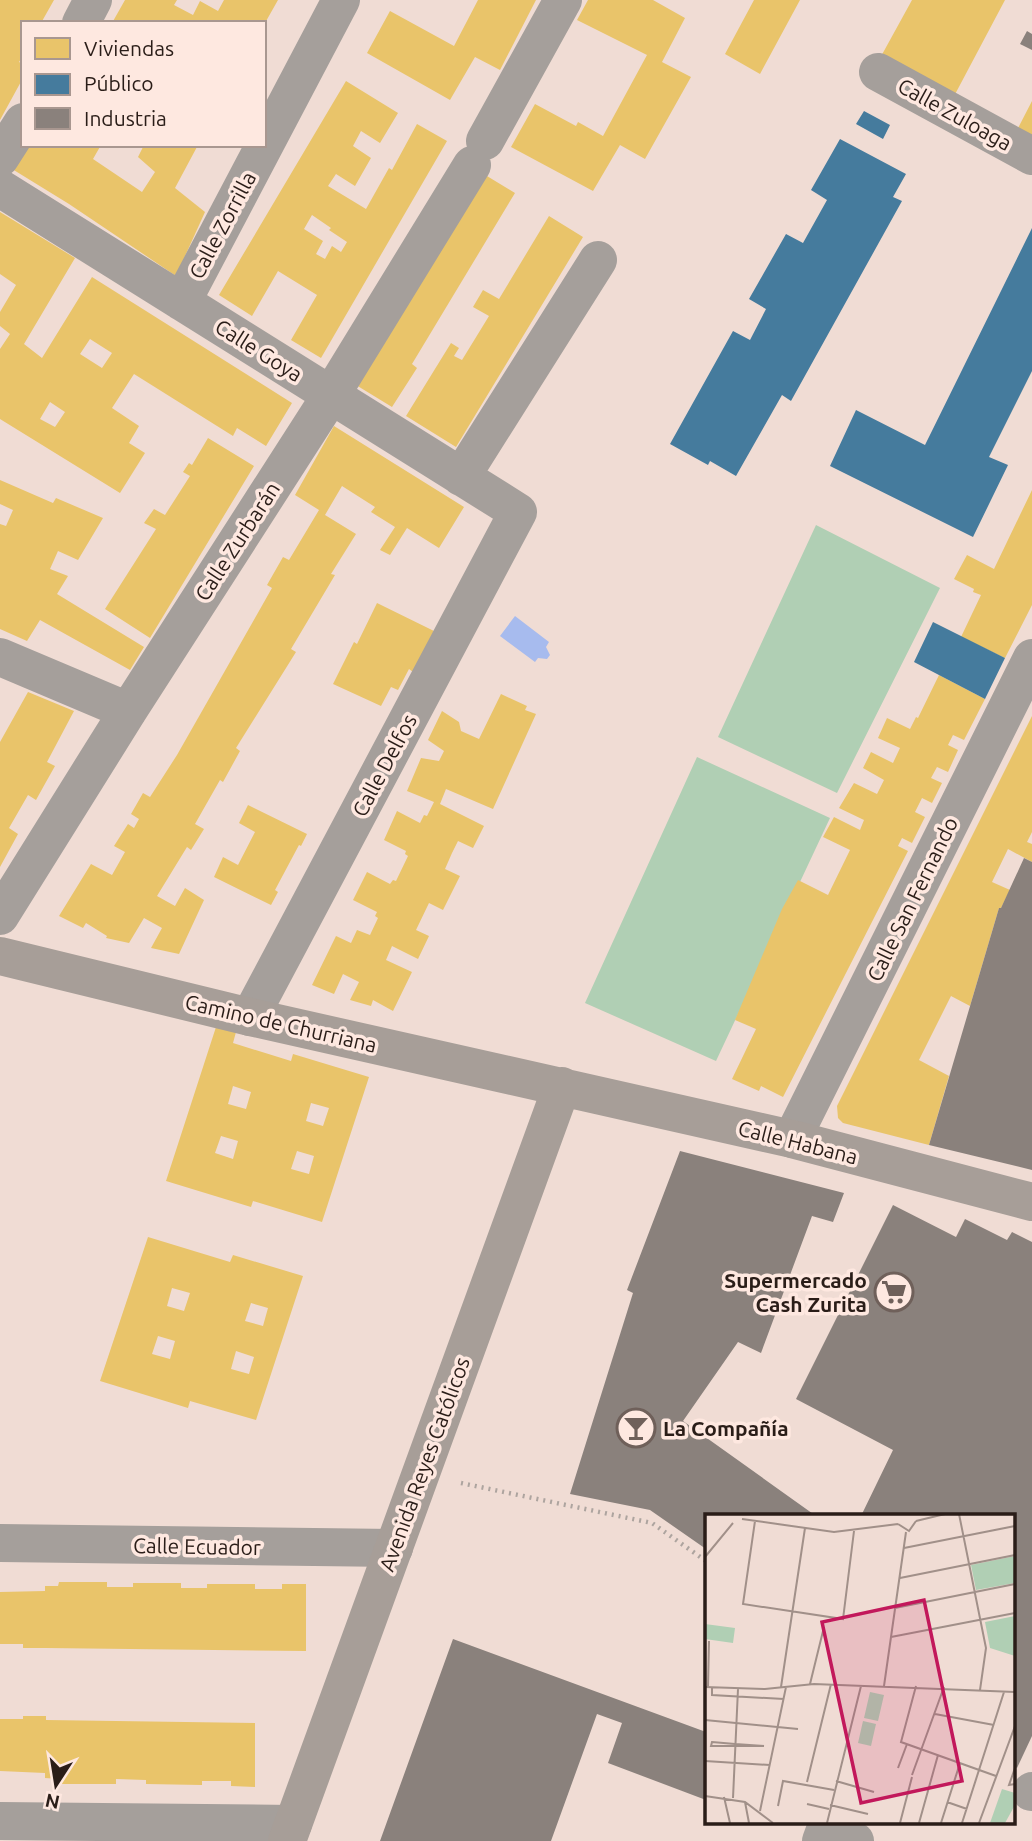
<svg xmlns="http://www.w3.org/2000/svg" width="1032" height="1841" viewBox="0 0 1032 1841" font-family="Ubuntu,sans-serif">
	<rect width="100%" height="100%" fill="#f0dcd4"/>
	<!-- green -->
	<path fill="#b0cfb4" d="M816,525L940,588L837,793L718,737Z
		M697,757L830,818L716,1061L585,1003Z"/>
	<!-- water -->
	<path fill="#a7bbee" d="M515,616L549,642L546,647L550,655L547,659L538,658L535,662L500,636Z"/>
	<!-- homes -->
	<path fill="#e9c46a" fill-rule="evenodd" d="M0,0H54L41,23H23V56L19,62L23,64V78L0,120Z
		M125,0H177L174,5L193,15L200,1L218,11L224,0H278L265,23H112Z
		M478,0H536L500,70L475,57L450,100L367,53L390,11L454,46Z
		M588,0H653L685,18L662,62L691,77L645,159L620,145L593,191L511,147L535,104L576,126L578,122L603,136L647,55L577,20Z
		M754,0H800L760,74L725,54Z
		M912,0H1005L952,100L879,60Z
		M346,81L398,113L380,143L361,131L353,146L371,158L355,186L336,174L328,186L366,209L389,168L392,170L417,124L447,141L321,358L291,340L317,295L278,271L252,316L219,295ZM312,215L331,228L329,230L347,242L341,252L332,246L325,259L316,254L323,241L304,229Z
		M1032,101V144L1015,134Z
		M23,145H101L93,159L142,192L155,172L138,157L144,145H198L175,188L205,212L176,276L69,204L4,164Z
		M482,173L515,193L412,364L417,368L392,407L356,385Z
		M0,212L75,258L24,344L42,358L92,277L292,403L266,446L237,428L233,436L134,374L112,408L139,426L129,443L145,453L120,493L0,419V349L10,334L0,326V312L16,285L0,274ZM90,339L112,353L102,368L80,354ZM50,402L65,412L55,427L40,419Z
		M549,216L583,237L456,447L406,416L451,343L459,348L454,356L462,360L489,316L473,307L483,290L499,299Z
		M334,426L464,507L439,548L407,528L390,555L380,550L395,527L371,512L375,507L342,486L325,515L356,534L331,574L335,575L291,649L296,652L236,748L240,751L223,782L220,780L195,824L204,829L191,850L187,847L157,896L175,906L185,888L204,900L179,954L151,948L162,928L144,918L129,943L106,938L107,936L86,923L83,928L59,916L91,864L112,875L125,852L114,846L128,824L134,828L139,819L131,814L143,793L150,797L177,755L272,588L267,585L283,557L289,560L319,510L295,495Z
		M208,438L254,466L150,638L105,609L156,529L144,523L154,509L165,515L190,476L183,472L189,463L192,465Z
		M0,480L53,503L56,498L103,518L78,560L58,551L50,569L68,576L57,594L144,647L130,670L40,620L27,641L0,629V524L6,526L13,510L0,504Z
		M1032,490V605L1005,658L961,637L981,595L973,592L974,589L954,579L967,555L994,569Z
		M377,603L434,631L413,672L409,669L398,690L391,687L381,706L333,684L354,642L357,644Z
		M939,675L985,699L964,740L953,735L948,745L958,750L948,772L937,767L931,778L942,783L932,803L922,798L915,812L925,817L912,843L902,838L898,846L908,851L783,1097L761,1086L759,1091L732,1079L756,1029L735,1020L782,909L798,880L828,895L850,850L823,837L834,817L860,830L864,820L839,808L854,783L877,794L884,780L863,768L871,752L893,763L900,748L878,738L887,718L910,729L916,717L918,718Z
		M28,692L74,711L47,762L55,766L46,782L36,800L28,795L9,828L18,834L0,867V742Z
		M501,694L527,706L525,710L536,714L493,809L446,789L440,804L484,826L473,848L458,841L452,853L445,869L460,876L443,910L429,903L416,930L429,936L418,959L392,946L386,960L412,972L393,1011L373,1000L371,1006L350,1000L359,982L343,974L334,994L312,985L336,936L351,943L357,930L370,935L378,918L375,916L377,912L353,900L367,872L390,884L393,880L396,881L408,856L405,854L406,851L384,840L397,811L420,823L424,815L427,816L434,802L407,791L421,758L439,761L444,751L428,740L442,711L459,722L461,731L479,739Z
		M1032,716V832L1027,842L1032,844V862L1008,849L992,882L1010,890L1001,908H999L970,1006L951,996L919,1060L949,1076L929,1145L843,1123L838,1118L837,1106Z
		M248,805L307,834L301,846L299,845L275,890L278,892L271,905L214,877L223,857L238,865L255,832L239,823Z
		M216,1027L236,1032L233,1043L291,1061L293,1054L369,1077L322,1222L253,1201L251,1207L166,1181ZM233,1086L251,1092L246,1109L228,1104ZM311,1103L329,1108L323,1126L306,1121ZM221,1136L238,1141L233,1159L215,1153ZM297,1151L314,1156L309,1174L291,1169Z
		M148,1237L230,1262L233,1255L303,1276L256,1420L190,1401L188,1408L100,1381ZM172,1288L190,1293L184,1311L167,1306ZM251,1303L268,1308L263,1326L245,1321ZM158,1336L175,1341L170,1359L152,1354ZM236,1351L254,1357L249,1374L231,1369Z
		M59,1582H107V1587H133V1583H181V1588H207V1584H255V1589H282V1584H306V1651L46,1648H23V1644H0V1592L45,1591V1586H58Z
		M23,1716H46V1720L255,1723V1787L231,1786V1781H202V1785L146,1784V1780L116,1779V1784H60V1779L45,1778V1773L0,1771V1719H23Z"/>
	<!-- public -->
	<path fill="#457b9d" d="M864,111L890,125L883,139L856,124Z
		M840,139L906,174L893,197L902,201L791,401L782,395L736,476L710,461L708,465L670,444L733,331L750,340L766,309L749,299L786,234L803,243L827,200L811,190Z
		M1032,228V371L989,457L1008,465L973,537L830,466L856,410L925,445Z
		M933,622L1005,658L985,699L914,662Z"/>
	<!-- industry -->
	<path fill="#8a817c" d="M1027,31L1032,34V50L1020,44Z
		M1024,858L1032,862V1170L929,1145L999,908H1001Z
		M680,1151L844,1193L833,1222L812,1216L761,1353L738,1342L683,1421L816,1516H706V1549L650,1510L570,1494L633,1293L627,1290Z
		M893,1205L956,1237L965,1219L1007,1240L1012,1232L1032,1242V1736L1017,1768L1013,1765V1516H861L893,1450L796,1399Z
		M453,1639L706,1732V1800L608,1763L622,1723L597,1714L551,1841H380Z"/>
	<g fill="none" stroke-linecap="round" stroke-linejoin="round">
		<!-- path -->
		<path stroke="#ada49f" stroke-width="4.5" stroke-dasharray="2 5" stroke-linecap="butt" d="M461,1483L652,1523L706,1561"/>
		<!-- street -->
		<path stroke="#a59f9b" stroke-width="38" d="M81,23L93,0
			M878,72L1032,156
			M485,141L563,0
			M0,158L23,122
			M0,188L518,512L250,1017
			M182,302L341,0
			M461,477L598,260
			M0,657L128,711
			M0,916L128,711L331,395L472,165
			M792,1139L1032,658
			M0,1543L394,1548
			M1031,1792L1032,1791
			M0,1821L293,1824
			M821,1841L825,1830L855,1841"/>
		<!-- secondary -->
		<path stroke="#a79e98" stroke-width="38" d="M0,956L250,1017L792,1139L1032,1202
			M287,1841L562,1086"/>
	</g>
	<!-- icons -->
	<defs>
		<symbol id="supermarket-ring" viewBox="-11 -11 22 22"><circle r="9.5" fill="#fee8e0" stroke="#6f605a" stroke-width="1.5"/><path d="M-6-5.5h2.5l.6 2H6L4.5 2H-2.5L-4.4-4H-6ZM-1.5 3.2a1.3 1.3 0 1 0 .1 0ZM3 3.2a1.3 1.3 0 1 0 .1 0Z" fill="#6f605a"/></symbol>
		<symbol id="bar-ring" viewBox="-11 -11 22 22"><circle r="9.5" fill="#fee8e0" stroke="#6f605a" stroke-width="1.5"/><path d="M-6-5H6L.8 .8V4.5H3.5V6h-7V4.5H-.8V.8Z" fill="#6f605a"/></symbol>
	</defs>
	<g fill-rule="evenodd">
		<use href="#supermarket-ring" x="872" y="1270" width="44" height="44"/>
		<use href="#bar-ring" x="614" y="1406" width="44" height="44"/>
	</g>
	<g text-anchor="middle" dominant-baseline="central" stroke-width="7" stroke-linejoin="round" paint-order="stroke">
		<!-- street labels -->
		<g font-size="21" fill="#2a1d18" stroke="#fee8e0">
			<text transform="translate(955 114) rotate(29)">Calle Zuloaga</text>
			<text transform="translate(222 225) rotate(-62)">Calle Zorrilla</text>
			<text transform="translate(259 350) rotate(32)">Calle Goya</text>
			<text transform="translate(237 541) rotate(-57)">Calle Zurbarán</text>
			<text transform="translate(384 765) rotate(-62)">Calle Delfos</text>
			<text transform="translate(912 899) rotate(-64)">Calle San Fernando</text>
			<text transform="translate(281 1023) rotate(13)">Camino de Churriana</text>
			<text transform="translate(798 1142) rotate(14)">Calle Habana</text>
			<text transform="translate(424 1464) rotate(-70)">Avenida Reyes Católicos</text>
			<text transform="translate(197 1546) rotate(1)">Calle Ecuador</text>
		</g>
		<!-- poi labels -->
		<g font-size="21" font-weight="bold" fill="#2a1d18" stroke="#fee8e0" text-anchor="end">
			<text x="867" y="1280">Supermercado<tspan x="867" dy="24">Cash Zurita</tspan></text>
			<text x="663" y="1428" text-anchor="start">La Compañía</text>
		</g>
	</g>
	<!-- overview -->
	<g transform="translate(705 1514)">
		<rect width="310" height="310" fill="#f0dcd4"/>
		<path d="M310,42V69L271,76L266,51ZM310,102V142L285,134L280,108ZM0,110L30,114L28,129L0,125ZM165,178L179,181L173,207L159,204ZM158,207L171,210L166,232L153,229ZM297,275L310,279V291L300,309H285Z" fill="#b0cfb4"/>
		<path fill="none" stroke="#a19089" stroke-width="2" d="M254,0L281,134L275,176M37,5L129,18L193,10M50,7L38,90L138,105L149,17M211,7L240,0M193,10L204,17L211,7M199,34L310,12M0,43L28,9M195,64L310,41M190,94L310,70M186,123L310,99M105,170L119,113M179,172L201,18M211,172L196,228L291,262M0,173L60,175L109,170L310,178M3,173L4,127M7,173V181L79,185M76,173L100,14M230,200L289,211M0,206L93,215M7,228L30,230L59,232H6ZM0,247L65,251M193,254L202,230M310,254L304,271L310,270M207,261L239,173M131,267L169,278M102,268L126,170M0,282L40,288L68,309M19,283L25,309M28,284L33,175M40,288L44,309M242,288L262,295M102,290L124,295M125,291L163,300M73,292L78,267L129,276M55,297L81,173M122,309L156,172M195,309L207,263M214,309L233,241M236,309L255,249M257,309L299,178M274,309L310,212"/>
		<path fill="#c2185b" fill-opacity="0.15" stroke="#c2185b" stroke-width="3.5" d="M219,86L257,267L156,289L117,108Z"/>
		<rect width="310" height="310" fill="none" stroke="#2a1d18" stroke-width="3.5"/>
	</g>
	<!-- legend -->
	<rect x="21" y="21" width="245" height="126" fill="#fee8e0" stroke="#a99790" stroke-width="2"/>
	<rect x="35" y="38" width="35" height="21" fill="#e9c46a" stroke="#a99790" stroke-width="2"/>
	<text x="84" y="56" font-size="21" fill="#2a1d18">Viviendas</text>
	<rect x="35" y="74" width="35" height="21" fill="#457b9d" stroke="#a99790" stroke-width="2"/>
	<text x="84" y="91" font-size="21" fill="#2a1d18">Público</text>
	<rect x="35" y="108" width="35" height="21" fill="#8a817c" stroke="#a99790" stroke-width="2"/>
	<text x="84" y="126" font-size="21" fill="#2a1d18">Industria</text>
	<!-- north arrow -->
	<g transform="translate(56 1785) rotate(192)" stroke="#fee8e0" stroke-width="5" paint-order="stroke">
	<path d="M0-5L12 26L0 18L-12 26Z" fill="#2a1d18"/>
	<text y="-10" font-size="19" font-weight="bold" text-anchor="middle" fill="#2a1d18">N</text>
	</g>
</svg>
